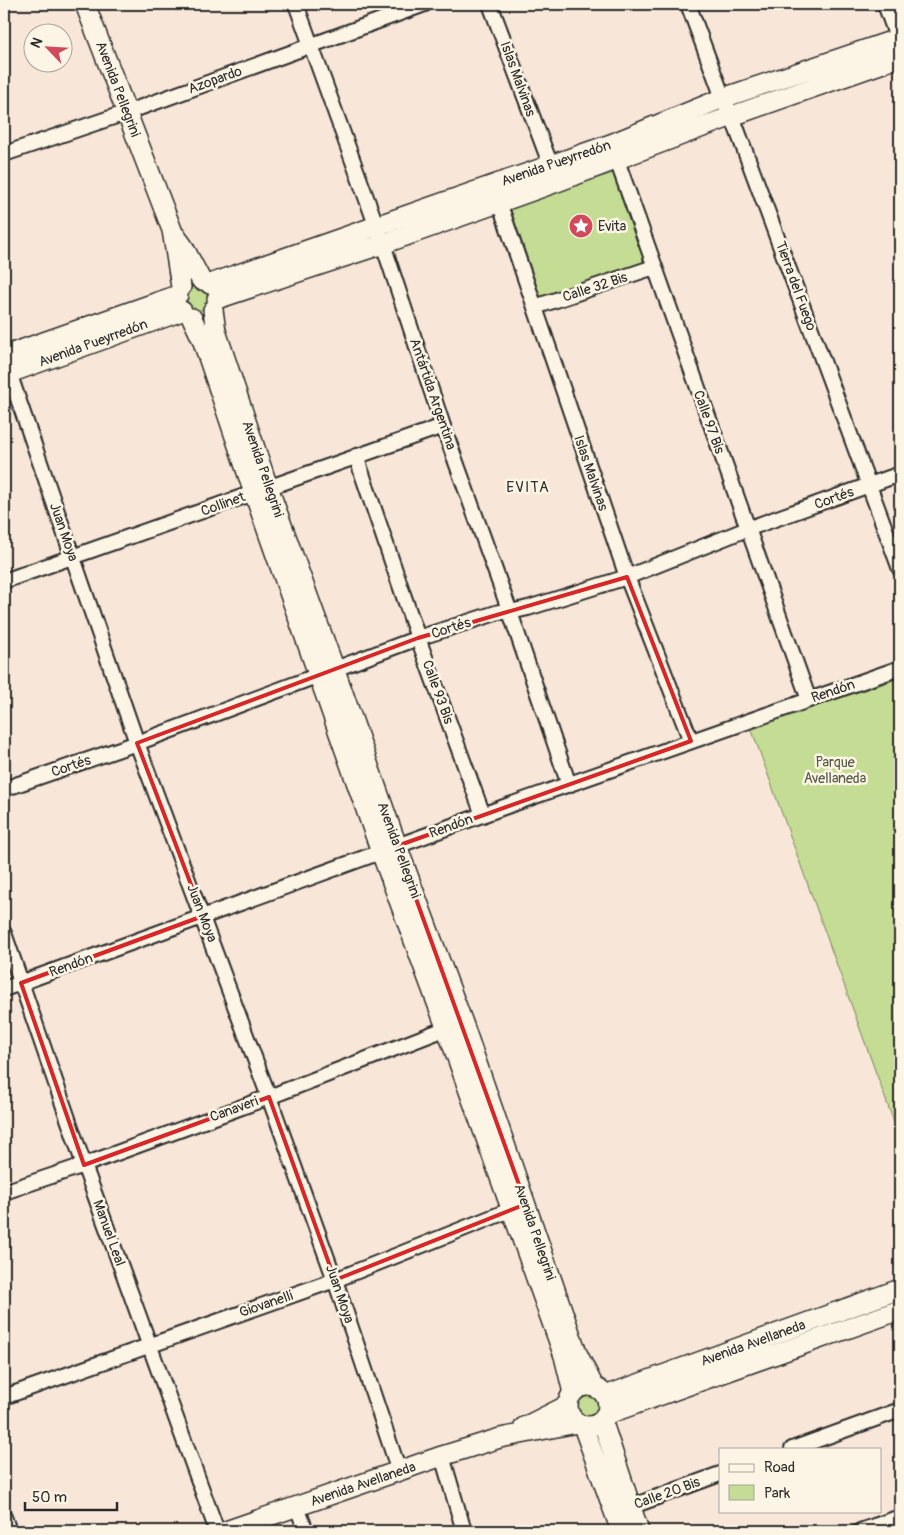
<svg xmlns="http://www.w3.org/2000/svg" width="904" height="1535" viewBox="0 0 904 1535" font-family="Pangolin,sans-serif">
	<rect width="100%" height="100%" fill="#f8e7d8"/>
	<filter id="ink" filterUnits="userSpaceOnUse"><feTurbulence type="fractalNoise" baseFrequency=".02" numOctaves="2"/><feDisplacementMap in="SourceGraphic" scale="10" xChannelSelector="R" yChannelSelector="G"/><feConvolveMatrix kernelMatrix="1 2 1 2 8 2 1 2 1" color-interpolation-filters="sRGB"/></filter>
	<g filter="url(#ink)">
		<!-- green -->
		<path fill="#c4dc93" stroke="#78845f" d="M613,173L643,258L642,265L542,301L510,207Z
			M184 299a12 12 0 1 1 24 0a12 12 0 1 1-24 0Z
			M900,678V1139L751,728Z
			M586,1392C612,1399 593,1433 579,1414C574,1407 576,1402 579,1395Z"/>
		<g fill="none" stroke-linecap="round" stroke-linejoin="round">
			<defs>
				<path id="street" d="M296,4L383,244L443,426L510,612L569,785
					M490,4L554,174
					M688,4L723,98L732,116L900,569
					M885,4L900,46
					M614,152L809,700
					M4,154L128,112L425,4
					M499,202L627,577L691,741
					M535,307L654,267
					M6,364L137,743L269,1097L335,1280L399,1471
					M356,456L418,638L483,815
					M4,581L443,426
					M4,789L137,743L418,638L499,612H510L528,608L627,577L747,529L900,474
					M4,933L84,1165L217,1531
					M4,989L504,807L900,668
					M4,1192L84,1165L269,1097L455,1025
					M4,1397L335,1280L520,1206
					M792,1449L900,1410
					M442,1456L464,1531
					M297,1507L306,1531
					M622,1510L720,1474
					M4,1517L9,1531
					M860,1531L900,1517"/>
				<path id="secondary" d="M85,4L172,230L181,287
					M175,235L183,246L201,280
					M210,284L611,144L723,98L900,38
					M217,299L383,244L557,182L732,116L900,57
					M213,310L216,331L268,487L335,670L397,846L463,1023L577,1353L594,1387
					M192,318L202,339L254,493L381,852L446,1027L564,1356L573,1393
					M4,356L178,295
					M4,375L182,311
					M568 1406a20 20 0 1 1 40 0a20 20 0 1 1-40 0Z
					M605,1396L900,1289
					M605,1415L900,1310
					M602,1420L639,1531
					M583,1426L621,1531
					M524,1427L568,1405
					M226,1531L442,1456L500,1438L577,1423"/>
			</defs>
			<!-- street casing -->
			<use href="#street" stroke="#2b2b2b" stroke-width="18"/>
			<!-- secondary casing -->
			<use href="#secondary" stroke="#2b2b2b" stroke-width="22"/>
			<!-- street -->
			<use href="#street" stroke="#fcf5e5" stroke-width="14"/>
			<!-- secondary -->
			<use href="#secondary" stroke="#fcf5e5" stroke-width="19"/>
		</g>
	</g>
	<!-- marked area -->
	<path fill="none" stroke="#d62828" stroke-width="4" stroke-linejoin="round" d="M627,577L691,741L397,846L526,1204L335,1280L269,1097L84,1165L21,983L203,916L137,743L418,638Z"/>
	<!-- icons -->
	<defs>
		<symbol id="sight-disc" viewBox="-11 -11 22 22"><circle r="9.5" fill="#d1495b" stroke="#fcf5e5"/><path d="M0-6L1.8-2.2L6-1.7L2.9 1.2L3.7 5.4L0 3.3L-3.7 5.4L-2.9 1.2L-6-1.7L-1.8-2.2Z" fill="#fff"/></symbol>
	</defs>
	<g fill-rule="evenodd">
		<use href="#sight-disc" x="567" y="212" width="28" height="28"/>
	</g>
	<g text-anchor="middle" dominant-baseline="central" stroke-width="5" stroke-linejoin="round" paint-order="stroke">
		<!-- street labels -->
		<g font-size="14" fill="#2b2b2b" stroke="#fcf5e5">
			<text transform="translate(518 79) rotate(70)">Islas Malvinas</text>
			<text transform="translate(215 80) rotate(-20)">Azopardo</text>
			<text transform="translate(118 89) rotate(69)">Avenida Pellegrini</text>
			<text transform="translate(556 163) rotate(-19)">Avenida Pueyrredón</text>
			<text transform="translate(796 286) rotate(70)">Tierra del Fuego</text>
			<text transform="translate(595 287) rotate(-18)">Calle 32 Bis</text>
			<text transform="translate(93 343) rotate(-20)">Avenida Pueyrredón</text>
			<text transform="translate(433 394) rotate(71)">Antártida Argentina</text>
			<text transform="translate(709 422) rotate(70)">Calle 97 Bis</text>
			<text transform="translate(263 469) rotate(71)">Avenida Pellegrini</text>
			<text transform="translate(591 473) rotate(71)">Islas Malvinas</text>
			<text transform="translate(834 498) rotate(-20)">Cortés</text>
			<text transform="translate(223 504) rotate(-20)">Collinet</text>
			<text transform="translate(64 532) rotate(71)">Juan Moya</text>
			<text transform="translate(451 628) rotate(-18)">Cortés</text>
			<text transform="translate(833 691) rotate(-19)">Rendón</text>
			<text transform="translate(438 692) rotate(70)">Calle 93 Bis</text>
			<text transform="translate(71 766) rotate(-19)">Cortés</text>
			<text transform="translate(451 826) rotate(-20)">Rendón</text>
			<text transform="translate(399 850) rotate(70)">Avenida Pellegrini</text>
			<text transform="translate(202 913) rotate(69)">Juan Moya</text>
			<text transform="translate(71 965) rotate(-20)">Rendón</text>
			<text transform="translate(234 1109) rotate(-20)">Canaveri</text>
			<text transform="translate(535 1232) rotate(71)">Avenida Pellegrini</text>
			<text transform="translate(109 1233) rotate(70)">Manuel Leal</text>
			<text transform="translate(340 1294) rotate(71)">Juan Moya</text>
			<text transform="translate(266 1304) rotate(-19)">Giovanelli</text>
			<text transform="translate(753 1343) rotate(-20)">Avenida Avellaneda</text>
			<text transform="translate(363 1484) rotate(-19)">Avenida Avellaneda</text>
			<text transform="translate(667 1493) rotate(-20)">Calle 20 Bis</text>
		</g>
		<!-- poi labels -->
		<g font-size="14" fill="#2b2b2b" stroke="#fcf5e5" text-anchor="start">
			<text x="598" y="226">Evita</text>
		</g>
		<!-- park labels -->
		<g font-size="14" fill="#515745" stroke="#fcf5e5">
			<text x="835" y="762">Parque<tspan x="835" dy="16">Avellaneda</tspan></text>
		</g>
		<!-- neighbourhood labels -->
		<g font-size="15" letter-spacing="1" fill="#2b2b2b" stroke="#fcf5e5">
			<text x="528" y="487">EVITA</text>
		</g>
	</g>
	<!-- margin -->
	<rect width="904" height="1535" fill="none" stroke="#fcf5e5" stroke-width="20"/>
	<rect x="10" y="10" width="884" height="1515" fill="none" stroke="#2b2b2b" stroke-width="2" filter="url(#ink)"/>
	<!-- legend -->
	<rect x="719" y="1448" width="162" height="65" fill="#fcf5e5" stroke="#a8a49b"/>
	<rect x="729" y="1464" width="25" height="8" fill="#fcf5e5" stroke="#a8a49b"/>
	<text x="764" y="1472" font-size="15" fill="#2b2b2b">Road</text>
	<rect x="729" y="1485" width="25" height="15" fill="#c4dc93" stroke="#a8a49b"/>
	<text x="764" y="1498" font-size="15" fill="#2b2b2b">Park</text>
	<!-- north arrow -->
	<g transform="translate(48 48) rotate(295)"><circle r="24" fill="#fcf5e5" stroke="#a8a49b"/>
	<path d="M0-4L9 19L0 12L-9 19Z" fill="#d1495b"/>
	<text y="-8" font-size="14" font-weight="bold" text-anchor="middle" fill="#2b2b2b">N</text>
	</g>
	<!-- scale -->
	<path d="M25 1502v8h92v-8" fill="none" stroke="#2b2b2b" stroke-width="2.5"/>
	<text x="32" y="1502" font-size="15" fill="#2b2b2b" stroke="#fcf5e5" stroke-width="4" paint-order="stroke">50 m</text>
</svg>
